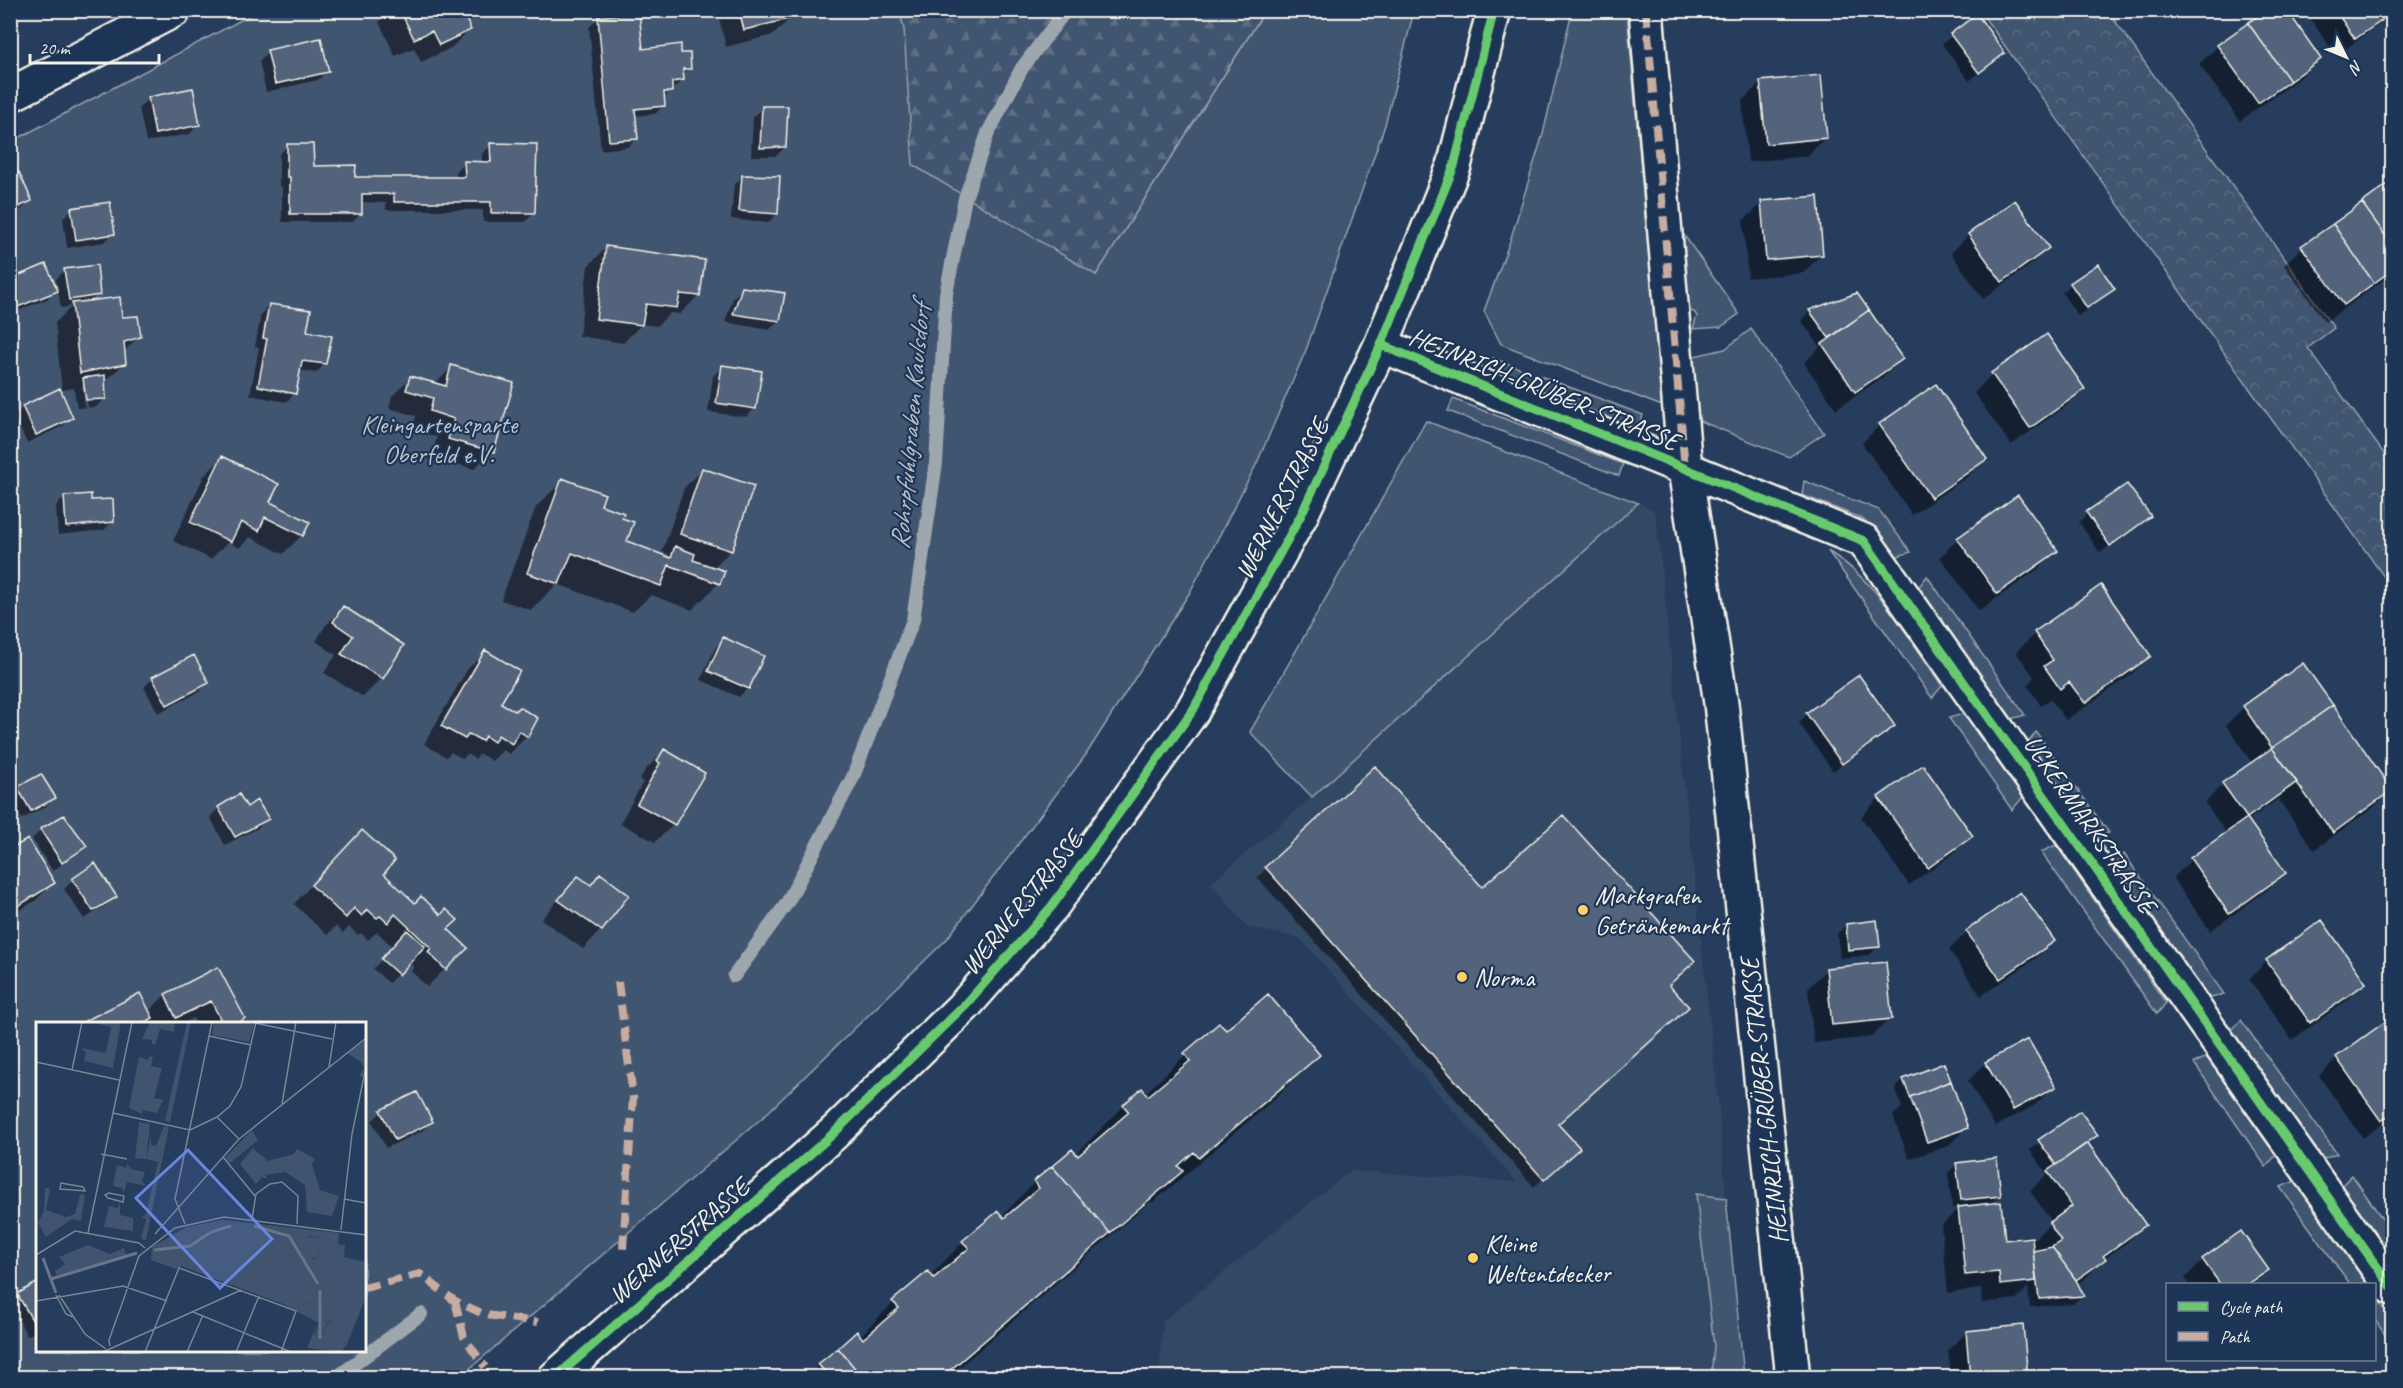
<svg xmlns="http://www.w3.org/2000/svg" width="2403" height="1388" viewBox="0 0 2403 1388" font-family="Caveat,sans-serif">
	<defs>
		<pattern id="forest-firs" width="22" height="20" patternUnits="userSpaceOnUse" patternTransform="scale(1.5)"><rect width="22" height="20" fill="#40546f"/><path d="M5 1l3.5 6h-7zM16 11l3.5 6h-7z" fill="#5c6d84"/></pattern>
		<pattern id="park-crowns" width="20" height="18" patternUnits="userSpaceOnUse" patternTransform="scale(1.5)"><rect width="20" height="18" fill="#40546f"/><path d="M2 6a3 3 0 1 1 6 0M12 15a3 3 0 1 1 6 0" fill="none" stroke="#5c6d84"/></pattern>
	</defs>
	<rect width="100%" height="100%" fill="#263d5d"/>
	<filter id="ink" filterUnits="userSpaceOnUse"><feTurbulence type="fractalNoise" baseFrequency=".0167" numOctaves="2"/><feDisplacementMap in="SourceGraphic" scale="12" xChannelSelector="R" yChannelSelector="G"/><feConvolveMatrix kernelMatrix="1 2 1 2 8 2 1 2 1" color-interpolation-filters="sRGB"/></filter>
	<g filter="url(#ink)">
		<!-- built -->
		<path fill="#334966" d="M1638,503L1653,510L1656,517L1719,1110L1726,1198L1696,1194L1714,1346L1711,1377L1159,1378L1163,1321L1350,1171L1517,1182L1300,938L1247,927L1211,883L1312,797Z"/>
		<!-- green -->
		<path fill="#40546f" stroke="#9aa2ac" stroke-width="1.5" fill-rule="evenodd" d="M258,11H900L904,29L1096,275L1265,11H1414L1385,125L1306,350L1257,463L1190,592L1085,756L946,940L762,1118L460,1377L11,1378V142ZM38,1024H364V1350H38Z
			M1572,11H1627L1662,406L1501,344L1484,311L1510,241L1543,134Z
			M1677,225L1739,314L1721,327L1693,329L1697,316L1694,312L1686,310Z
			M1751,329L1824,433L1789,457L1695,419L1690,357L1725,349Z
			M1493,358L1643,415L1638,429L1488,372Z
			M1453,399L1623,464L1619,476L1448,411Z
			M1426,421L1638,503L1312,797L1250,732Z
			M1804,481L1879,510L1911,552L1895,557L1874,529L1861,518L1802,495Z
			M1828,551C1879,582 1909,638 1942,686L1932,698Z
			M1927,576L2025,715L2011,719L1918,588Z
			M1963,714L2023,797L2012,810L1949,718Z
			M2036,732L2109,833L2095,838L2027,744Z
			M2056,845L2166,1003L2157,1014L2041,852Z
			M2124,854L2224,994L2208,999L2115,865Z
			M2241,1020L2337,1154L2323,1159L2231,1031Z
			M2207,1057L2276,1155L2266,1167L2194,1063Z
			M2352,1175L2392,1233V1257L2341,1186Z
			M2296,1181L2368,1284H2350L2280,1187Z
			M1696,1194L1726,1198L1744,1377H1711L1714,1346Z
			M2374,1294L2392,1319V1345L2375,1320Z"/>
		<!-- forest -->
		<path fill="url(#forest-firs)" stroke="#9aa2ac" stroke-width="1.5" d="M900,11V10L1265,11L1096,275L913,165L904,29Z"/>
		<!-- park -->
		<path fill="url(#park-crowns)" stroke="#9aa2ac" stroke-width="1.5" d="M1980,11H2108L2334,328L2308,348L2392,465V588Z"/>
		<!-- shadow -->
		<path fill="#0007" fill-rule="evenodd" d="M390,10H460L469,30L451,48L421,62L414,48L395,56L379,22Z
			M717,10H790L792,17L773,35L726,47Z
			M2304,10H2392V15L2336,56Z
			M1976,16L2004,53L1969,81L1942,44Z
			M598,18L641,50L680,55L689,68L682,75V80L663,99L664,105L655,114L634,116L637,138L628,147L601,150L589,27Z
			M2218,46L2319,59L2301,77L2240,121L2199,64Z
			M268,52L327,71L318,80L266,92L259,61Z
			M1761,82L1825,138L1807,156L1748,162L1742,101Z
			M192,90L198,125L190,134L146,142L139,108L148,99Z
			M762,108L785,147L776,156H751L753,117Z
			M491,145L534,213L525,222H483V210H386V203L361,202V213L352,222H282V186H279V154L288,146L312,168L354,179L456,178V172L465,163H482V154Z
			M743,176L777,214L768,223L731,219L734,185Z
			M2392,183V274L2325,322L2284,265L2302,247Z
			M30,201L21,210L10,215L22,208V204Z
			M1762,203L1822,254L1803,273L1748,278L1743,221Z
			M72,209L113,234L104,242L67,248L63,218Z
			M1969,235L2047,248L2029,266L1983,299L1951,253Z
			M606,248L698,296L680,314L670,313L657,326L642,324L623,343L579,336L588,266Z
			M65,270L98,294L90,302L139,336L124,352L125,363L104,382L105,398L96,407L77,408L74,388L62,390L55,323L72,306L61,308L56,279ZM82,386H85L88,407L85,408Z
			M10,280L56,290L47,299L10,314Z
			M2071,284L2113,289L2078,316L2062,293Z
			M742,289L778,321L769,330L725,322L733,298Z
			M1856,295L1901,359L1883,377L1836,409L1804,363L1820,347L1801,320L1810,311Z
			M269,305L305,333L325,364L316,373L299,370L295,393L286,402L250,395L259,347H255L261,314Z
			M452,367L492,451L474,469L431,457L437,437L413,430L416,416L389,408L392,396L410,378L434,385Z
			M722,367L755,408L746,417L708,412L713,376Z
			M1992,374L2083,389L2065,407L2011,445L1974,393Z
			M23,407L71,417L63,426L27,443L14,416Z
			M1880,425L1985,459L1967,477L1912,515L1862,443Z
			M222,458L268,503L308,523L302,535L283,554L250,537L239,548L228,542L211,559L173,541L204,476Z
			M702,470L731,550L712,569L719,583L692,610L651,595L633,612L557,584L531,610L501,600L536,507L563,480L620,519L625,542L666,558L669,554L662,552L684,488Z
			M65,497L90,502L113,521L104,530L58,535L56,506Z
			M2087,514L2149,516L2100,553L2079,522Z
			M1958,539L2056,551L2038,569L1979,611L1940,557Z
			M2100,587L2149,656L2131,675L2066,720L2050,699L2041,706L2027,685L2034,677L2016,652L2035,634Z
			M343,608L402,646L382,678L363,697L324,673L336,655L316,641L325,626Z
			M724,639L748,688L739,697L701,680L715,648Z
			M485,652L499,704L527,736L509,754L503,750L492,761L480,754L475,759L467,754L463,759L451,752L446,757L424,744L467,670Z
			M153,678L207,683L199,692L158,713L144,687Z
			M2244,707L2391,790L2373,808L2314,850L2278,799L2247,821L2284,873L2266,891L2210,931L2173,878L2191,860L2227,834L2205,803L2223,784L2253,764L2226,725Z
			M1807,714L1893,726L1884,735L1833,771L1799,723Z
			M664,751L674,824L655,842L620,823L643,782L639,780L646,769Z
			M1922,767L1971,836L1953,854L1909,885L1861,817L1879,798Z
			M1375,768L1482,889L1667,985L1557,1124L1569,1156L1534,1187L1257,877Z
			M41,776L54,798L45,807L22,819L10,800V796L18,788Z
			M219,808L267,819L258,828L225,845L210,817Z
			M64,817L85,846L53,871L32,839L41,830Z
			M344,850L381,874L466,948L427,987L411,971L414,967L409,962L389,983L373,969L393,947L377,932L368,940L361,933L358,935L349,927L343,933L336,926L327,935L294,904Z
			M10,851L53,883L35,901L10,916Z
			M600,875L601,930L583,949L541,919L578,878L590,886Z
			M73,880L115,896L107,905L84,919L64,889Z
			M1846,925L1878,946L1870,955L1840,958L1837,934Z
			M1967,932L2053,941L2035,959L1981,996L1949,950Z
			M2267,961L2364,983L2346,1001L2292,1040L2249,979Z
			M218,969L237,1024H196L193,1018L182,1024H152L150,1019L145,1024H83L148,1012L165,995Z
			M1826,970L1890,1018L1872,1037L1814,1043L1808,988Z
			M2392,1019V1117L2363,1138L2319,1076L2337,1058Z
			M1219,1025L1226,1032L1318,1055L1271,1102L1152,1203L1151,1201L947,1378H807L819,1365L859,1337L893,1303L927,1273L930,1276L963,1242L1001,1217L1035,1182L1072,1151L1078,1158L1081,1155L1078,1152L1124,1106L1145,1094L1185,1055Z
			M1986,1063L2054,1086L2035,1105L1995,1127L1968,1081Z
			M1904,1080L1966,1128L1948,1146L1909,1159L1893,1116L1902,1107L1895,1089Z
			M381,1112L431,1122L422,1131L386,1148L372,1121Z
			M2080,1113L2096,1135L2087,1144L2144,1225L2126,1243L2104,1259L2086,1278L2075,1285L2082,1296L2073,1304L2030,1307L2028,1287L2017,1299L1982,1303L1981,1289L1948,1293L1941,1226L1960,1207L1952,1208L1948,1173L1957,1164L2000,1195L1990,1205L2004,1241L2032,1254L2038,1251L2031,1242L2052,1222L2030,1191L2047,1174L2030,1150L2039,1142Z
			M2241,1233L2267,1270L2252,1284H2189L2185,1278L2203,1260Z
			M38,1284V1330L27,1336L10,1303L18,1295Z
			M1967,1332L2027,1378H1951L1948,1350Z"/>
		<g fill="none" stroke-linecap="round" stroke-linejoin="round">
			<!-- stream -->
			<path stroke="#9fa7ae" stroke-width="14" d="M734,976L787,903L853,777L913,620L936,463L946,294L965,198L988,133L1022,68L1066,10
				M336,1378L421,1314"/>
		</g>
		<!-- building -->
		<path fill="#52647b" stroke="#f4f1e8" stroke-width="1.5" d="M400,10H462L471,30L439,45L432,31L414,39Z
			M739,10H792L793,18L744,30Z
			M2265,10H2287L2321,59L2290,81L2248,23Z
			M2335,10H2382L2387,17L2355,39Z
			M639,12L643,49L681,44V53H690L691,69H683L684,80L672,82V92H664L665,106L635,109L638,139L609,141L598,17Z
			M1977,14L2005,53L1979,73L1950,34Z
			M2248,23L2290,81L2258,103L2217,45Z
			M321,38L329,72L275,84L267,50Z
			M1821,75L1827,138L1766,144L1760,81Z
			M193,88L200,125L155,134L148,97Z
			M762,106H788L786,147L760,148Z
			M490,143L537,144L535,213H491V202H394V194H362V214H290V177H287V144H313L314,166L356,165L355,177H465L464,161L491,162Z
			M19,172L32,201L10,211V176Z
			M742,175L780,176L778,214L739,211Z
			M2392,181V245L2362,203Z
			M1818,196L1823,255L1766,260L1761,201Z
			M2015,200L2049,248L2002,282L1968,234Z
			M110,202L115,234L76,240L71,208Z
			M2362,203L2392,245V270L2374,283L2333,224Z
			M2333,224L2374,283L2344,305L2301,246Z
			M606,246L705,260L700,296L680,294L677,308L646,304L642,325L596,319Z
			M46,264L58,291L10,310V279Z
			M2098,264L2115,289L2087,308L2070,283Z
			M97,265L100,295L69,300L64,269Z
			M742,287L785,293L780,321L733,314Z
			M1857,293L1869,310L1829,338L1809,310Z
			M120,297L122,317L138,316L141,337L124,342L126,364L80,373L72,303Z
			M269,304L311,310L307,331L332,336L326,364L302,361L296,394L258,386L267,339L263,338Z
			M1869,310L1903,359L1855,392L1822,344Z
			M2047,334L2085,389L2030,428L1991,373Z
			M451,365L514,383L494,452L448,439L454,419L430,411L433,398L406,390L410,376L446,386Z
			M722,365L762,371L756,409L716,403Z
			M105,375L106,399L86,400L83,378Z
			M1936,384L1987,459L1931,498L1879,424Z
			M60,388L73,418L36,435L22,406Z
			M222,456L279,484L270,502L310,522L303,536L265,517L259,531L241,522L231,542L190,522Z
			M702,468L754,486L732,551L680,534Z
			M562,478L605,494L601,505L624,513L622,518L634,522L627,541L671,558L675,546L695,554L693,560L725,571L720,584L669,565L661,586L572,553L559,584L527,573Z
			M2127,484L2151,516L2110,546L2086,512Z
			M91,494V500L113,499L114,522L66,527L64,496Z
			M2018,495L2058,551L1997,594L1957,538Z
			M2101,585L2151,656L2085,703L2069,682L2060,689L2044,666L2053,660L2034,632Z
			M343,606L404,645L383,679L341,654L353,636L333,622Z
			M723,637L764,656L749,689L708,671Z
			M485,650L520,671L501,703L515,711L519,707L538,718L528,737L519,731L512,744L498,735L494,742L485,736L482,741L469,734L465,739L441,726Z
			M194,655L209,683L167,705L152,677Z
			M2303,663L2333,705L2272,748L2243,706Z
			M1859,675L1895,726L1842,764L1806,713Z
			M2333,705L2392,790L2333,833L2272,748Z
			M2272,748L2297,782L2247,818L2222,783Z
			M664,749L705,773L675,825L637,804L660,763L657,761Z
			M1923,765L1973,836L1928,868L1878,797Z
			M1375,766L1482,887L1563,815L1695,961L1669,985L1689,1007L1558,1124L1580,1148L1544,1180L1265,867Z
			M41,774L56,798L31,811L17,787Z
			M239,794L247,807L257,800L269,819L235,837L218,807Z
			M64,815L87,846L62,863L40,829Z
			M2247,818L2286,873L2229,914L2190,858Z
			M362,830L395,860L384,874L415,903L421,896L441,915L446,909L458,920L448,929L468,948L446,970L428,952L431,948L395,914L388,923L380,916L377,918L367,909L362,916L354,908L346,918L311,885Z
			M28,839L55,883L10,911V849Z
			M95,863L117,897L93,911L72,879Z
			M600,873L629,895L602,931L558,900L578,876L591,885Z
			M2020,892L2055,941L2000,979L1966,931Z
			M1877,920L1880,947L1848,950L1846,924Z
			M2322,920L2366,983L2310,1023L2266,960Z
			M407,930L425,946L399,975L381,959Z
			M1886,962L1892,1019L1832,1025L1826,968Z
			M218,967L245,1018L237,1024H223L211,1001L176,1018L165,994Z
			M140,993L153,1018L141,1024H79Z
			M1268,994L1320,1055L1199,1158L1194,1152L1178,1166L1183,1171L1110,1233L1052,1166L1072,1149L1078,1156L1129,1112L1123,1105L1142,1088L1148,1096L1190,1061L1184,1053L1219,1023L1226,1030Z
			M2392,1017V1113L2381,1121L2336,1057Z
			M2028,1039L2056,1087L2013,1110L1985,1062Z
			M1944,1063L1951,1081L1910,1097L1903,1079Z
			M1951,1081L1968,1128L1927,1142L1910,1097Z
			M417,1092L433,1122L395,1140L380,1110Z
			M2080,1111L2098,1135L2056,1165L2038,1140Z
			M2088,1143L2146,1225L2103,1256L2106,1259L2076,1280L2052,1247L2061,1241L2049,1223L2072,1206L2047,1171Z
			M1997,1158L2001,1196L1961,1200L1956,1163Z
			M1052,1166L1110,1233L941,1378H863L838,1348L857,1331L863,1339L899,1308L892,1301L928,1271L934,1278L969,1248L962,1241L998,1211L1004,1218L1039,1188L1034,1181Z
			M2001,1202L2005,1240L2032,1237L2036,1281L2000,1285L1999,1272L1965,1275L1958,1207Z
			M2241,1231L2269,1270L2248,1284H2220L2202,1259Z
			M2052,1247L2076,1280L2084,1296L2039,1299L2033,1251Z
			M38,1282V1327L37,1328L17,1294Z
			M2023,1325L2028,1378H1970L1966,1331Z
			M838,1348L844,1355L863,1378H817L824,1371L818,1364Z"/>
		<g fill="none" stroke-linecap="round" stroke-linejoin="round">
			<defs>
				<path id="minor" d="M1646,10L1685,469L1721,703L1793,1378
					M10,95L174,10
					M1381,345L1864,541L2392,1288
					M555,1378L834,1133L966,1004L1052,906L1193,710L1301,515L1381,345L1454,166L1494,10"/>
			</defs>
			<!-- minor casing -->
			<use href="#minor" stroke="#f4f1e8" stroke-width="38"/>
			<!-- minor -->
			<use href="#minor" stroke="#1d3557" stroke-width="33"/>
			<!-- quiet -->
			<path stroke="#c7aca2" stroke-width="8" stroke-dasharray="15 8" stroke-linecap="butt" d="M1646,10L1685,469
				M618,982L633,1097L623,1249
				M364,1288L420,1274L455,1301L486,1315L538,1322
				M455,1301L464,1337L485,1367"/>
			<defs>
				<path id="cycleway" d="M1381,345L1864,541L2392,1288
					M555,1378L834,1133L966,1004L1052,906L1193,710L1301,515L1381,345L1454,166L1494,10"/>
			</defs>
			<!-- cycleway casing -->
			<use href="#cycleway" stroke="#1d3557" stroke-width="13"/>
			<!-- cycleway -->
			<use href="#cycleway" stroke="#67ca6e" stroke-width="9"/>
		</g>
	</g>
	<!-- markers -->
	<g fill="#ffd166" stroke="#1d3557" stroke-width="2">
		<circle cx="1583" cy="910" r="6"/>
		<circle cx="1462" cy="977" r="6"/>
		<circle cx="1473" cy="1258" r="6"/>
	</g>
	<g text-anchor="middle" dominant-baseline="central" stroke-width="4.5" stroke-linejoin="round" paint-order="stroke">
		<!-- street labels -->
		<g font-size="26" fill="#f4f1e8" stroke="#1d3557">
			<text transform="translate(1544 389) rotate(22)">HEINRICH-GRÜBER-STRASSE</text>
			<text transform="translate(1282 499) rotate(-63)">WERNERSTRASSE</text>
			<text transform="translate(2090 824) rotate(55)">UCKERMARKSTRASSE</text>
			<text transform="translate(1022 903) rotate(-51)">WERNERSTRASSE</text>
			<text transform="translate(1764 1101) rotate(-96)">HEINRICH-GRÜBER-STRASSE</text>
			<text transform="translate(679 1241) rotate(-41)">WERNERSTRASSE</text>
		</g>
		<!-- park labels -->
		<g font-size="26" fill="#bec2c4" stroke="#1d3557">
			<text x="439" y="424">Kleingartensparte<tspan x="439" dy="30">Oberfeld e.V.</tspan></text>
		</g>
		<!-- poi labels -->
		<g font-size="26" fill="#f4f1e8" stroke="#1d3557" text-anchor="start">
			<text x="1595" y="895">Markgrafen<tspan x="1595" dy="30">Getränkemarkt</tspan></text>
			<text x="1474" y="977">Norma</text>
			<text x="1485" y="1243">Kleine<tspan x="1485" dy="30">Weltentdecker</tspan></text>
		</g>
		<!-- water labels -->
		<g font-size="27" font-style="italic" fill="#bcbfc2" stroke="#1d3557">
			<text transform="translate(910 427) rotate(-85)">Rohrpfuhlgraben Kaulsdorf</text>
		</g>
	</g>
	<!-- overview -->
	<g transform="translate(36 1022)">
		<rect width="330" height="330" fill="#263d5d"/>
		<path d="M178,0L218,2L213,20L176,13ZM330,17V42L327,55L323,54L328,46L325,40L311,31ZM103,100L114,102L110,137L99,136ZM186,198L303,211L302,222L309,223L308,235L330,240V275L311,322L304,320L300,302L292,301L294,296L286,278L267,282L272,295L282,301L247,282L145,244L158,226L121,222L151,205ZM272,214L286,216L281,236L276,237Z" fill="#40546f" fill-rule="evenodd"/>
		<path d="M156,215L158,226L145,245L140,247L115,238L116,225L121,222ZM282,300L278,313L285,315L292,301L300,302L304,320L311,322L305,330L271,326Z" fill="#40546f"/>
		<path d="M286,278L294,295L285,315L278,316L283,301L272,295L267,282Z" fill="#40546f"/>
		<path d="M54,0H85L77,46L48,39L50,30L45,26L70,31L75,5ZM114,0H139L138,10L124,7L119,23L116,22V18L106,17ZM151,0H155L134,100L129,99ZM113,34L117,35L115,44L126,46L118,76L127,78L121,91L107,88L106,92L93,86L103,35L112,38ZM128,104L133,105L110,218L105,217L110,197L105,196L110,192L122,140L110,137L115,114V123L120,124ZM216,108L222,118L194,141L189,136ZM217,126L232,139L258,132L261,127L279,137L276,142L284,168L303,174L296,194L271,190L269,163L249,150L230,153L231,157L226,155L220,162L204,142ZM91,142L95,147L109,150L106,159L111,164L91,160L88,171L86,166L77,164L81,143L90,146ZM9,166L14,167L10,188L30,195L39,192L44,172L49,173L45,199L36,197L10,215L2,201L8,189ZM84,180V193L97,196V209L68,205L73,184L82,186ZM262,214L286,216L281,236H273L266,228L259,216ZM52,223L74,232L88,226L91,236L22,256L19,249L29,242L23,235Z" fill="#40546f"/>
		<path fill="none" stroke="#677588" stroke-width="3" d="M218,204L253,214L282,262M118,228L154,224L175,210L195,204M7,236L20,271M15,257L101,231M284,317V268"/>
		<path fill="none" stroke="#788595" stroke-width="1.5" d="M219,1L296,17M173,14L215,23M0,40L83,58M293,45L300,0M36,48L46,0M246,82L260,0M77,91L154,108L181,95L194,84L205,65L220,0M181,95L203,117M65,132L91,137M187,135L219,174M25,161L47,165L49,169L24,167ZM73,171L88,174L87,180L72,176L69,173ZM308,177L330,181M216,197L220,172L234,162L246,160L262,174L261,202M149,202L139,177L176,0M305,208L316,112L330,45M52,211L96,0M119,212L203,117L330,16M0,233L39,209L103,221L109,226M20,273L30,292L37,295M23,273L49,312L70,327M0,279L87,264L131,279M157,290L255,330M74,324L73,318L103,234L139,206L188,195L330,213M67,330L205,268M109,330L143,246L260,289L245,330M151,330L167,293M200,330L223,274"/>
		<path fill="#6887de" fill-opacity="0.15" stroke="#6887de" stroke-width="3" d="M152,128L236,217L184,266L100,176Z"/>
		<rect width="330" height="330" fill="none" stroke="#f4f1e8" stroke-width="3"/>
	</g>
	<!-- margin -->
	<rect width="2403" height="1388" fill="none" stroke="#1d3557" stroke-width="36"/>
	<rect x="18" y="18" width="2367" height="1352" fill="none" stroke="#f4f1e8" stroke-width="2" filter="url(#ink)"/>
	<!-- legend -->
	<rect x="2166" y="1283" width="210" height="78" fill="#1d3557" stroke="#738091" stroke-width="1.5"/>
	<rect x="2178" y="1302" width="30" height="9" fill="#67ca6e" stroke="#738091" stroke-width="1.5"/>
	<text x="2220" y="1313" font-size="18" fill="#f4f1e8">Cycle path</text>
	<rect x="2178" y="1332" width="30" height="9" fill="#c7aca2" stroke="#738091" stroke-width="1.5"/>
	<text x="2220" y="1343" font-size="18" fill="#f4f1e8">Path</text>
	<!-- north arrow -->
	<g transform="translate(2346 57) rotate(133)" stroke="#1d3557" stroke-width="4.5" paint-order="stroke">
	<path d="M0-4.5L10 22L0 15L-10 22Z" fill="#f4f1e8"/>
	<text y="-9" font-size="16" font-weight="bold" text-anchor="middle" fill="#f4f1e8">N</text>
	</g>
	<!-- scale -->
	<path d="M30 54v9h129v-9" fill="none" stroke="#f4f1e8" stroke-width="3"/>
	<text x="39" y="54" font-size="18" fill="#f4f1e8" stroke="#1d3557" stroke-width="4.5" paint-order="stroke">20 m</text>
</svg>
